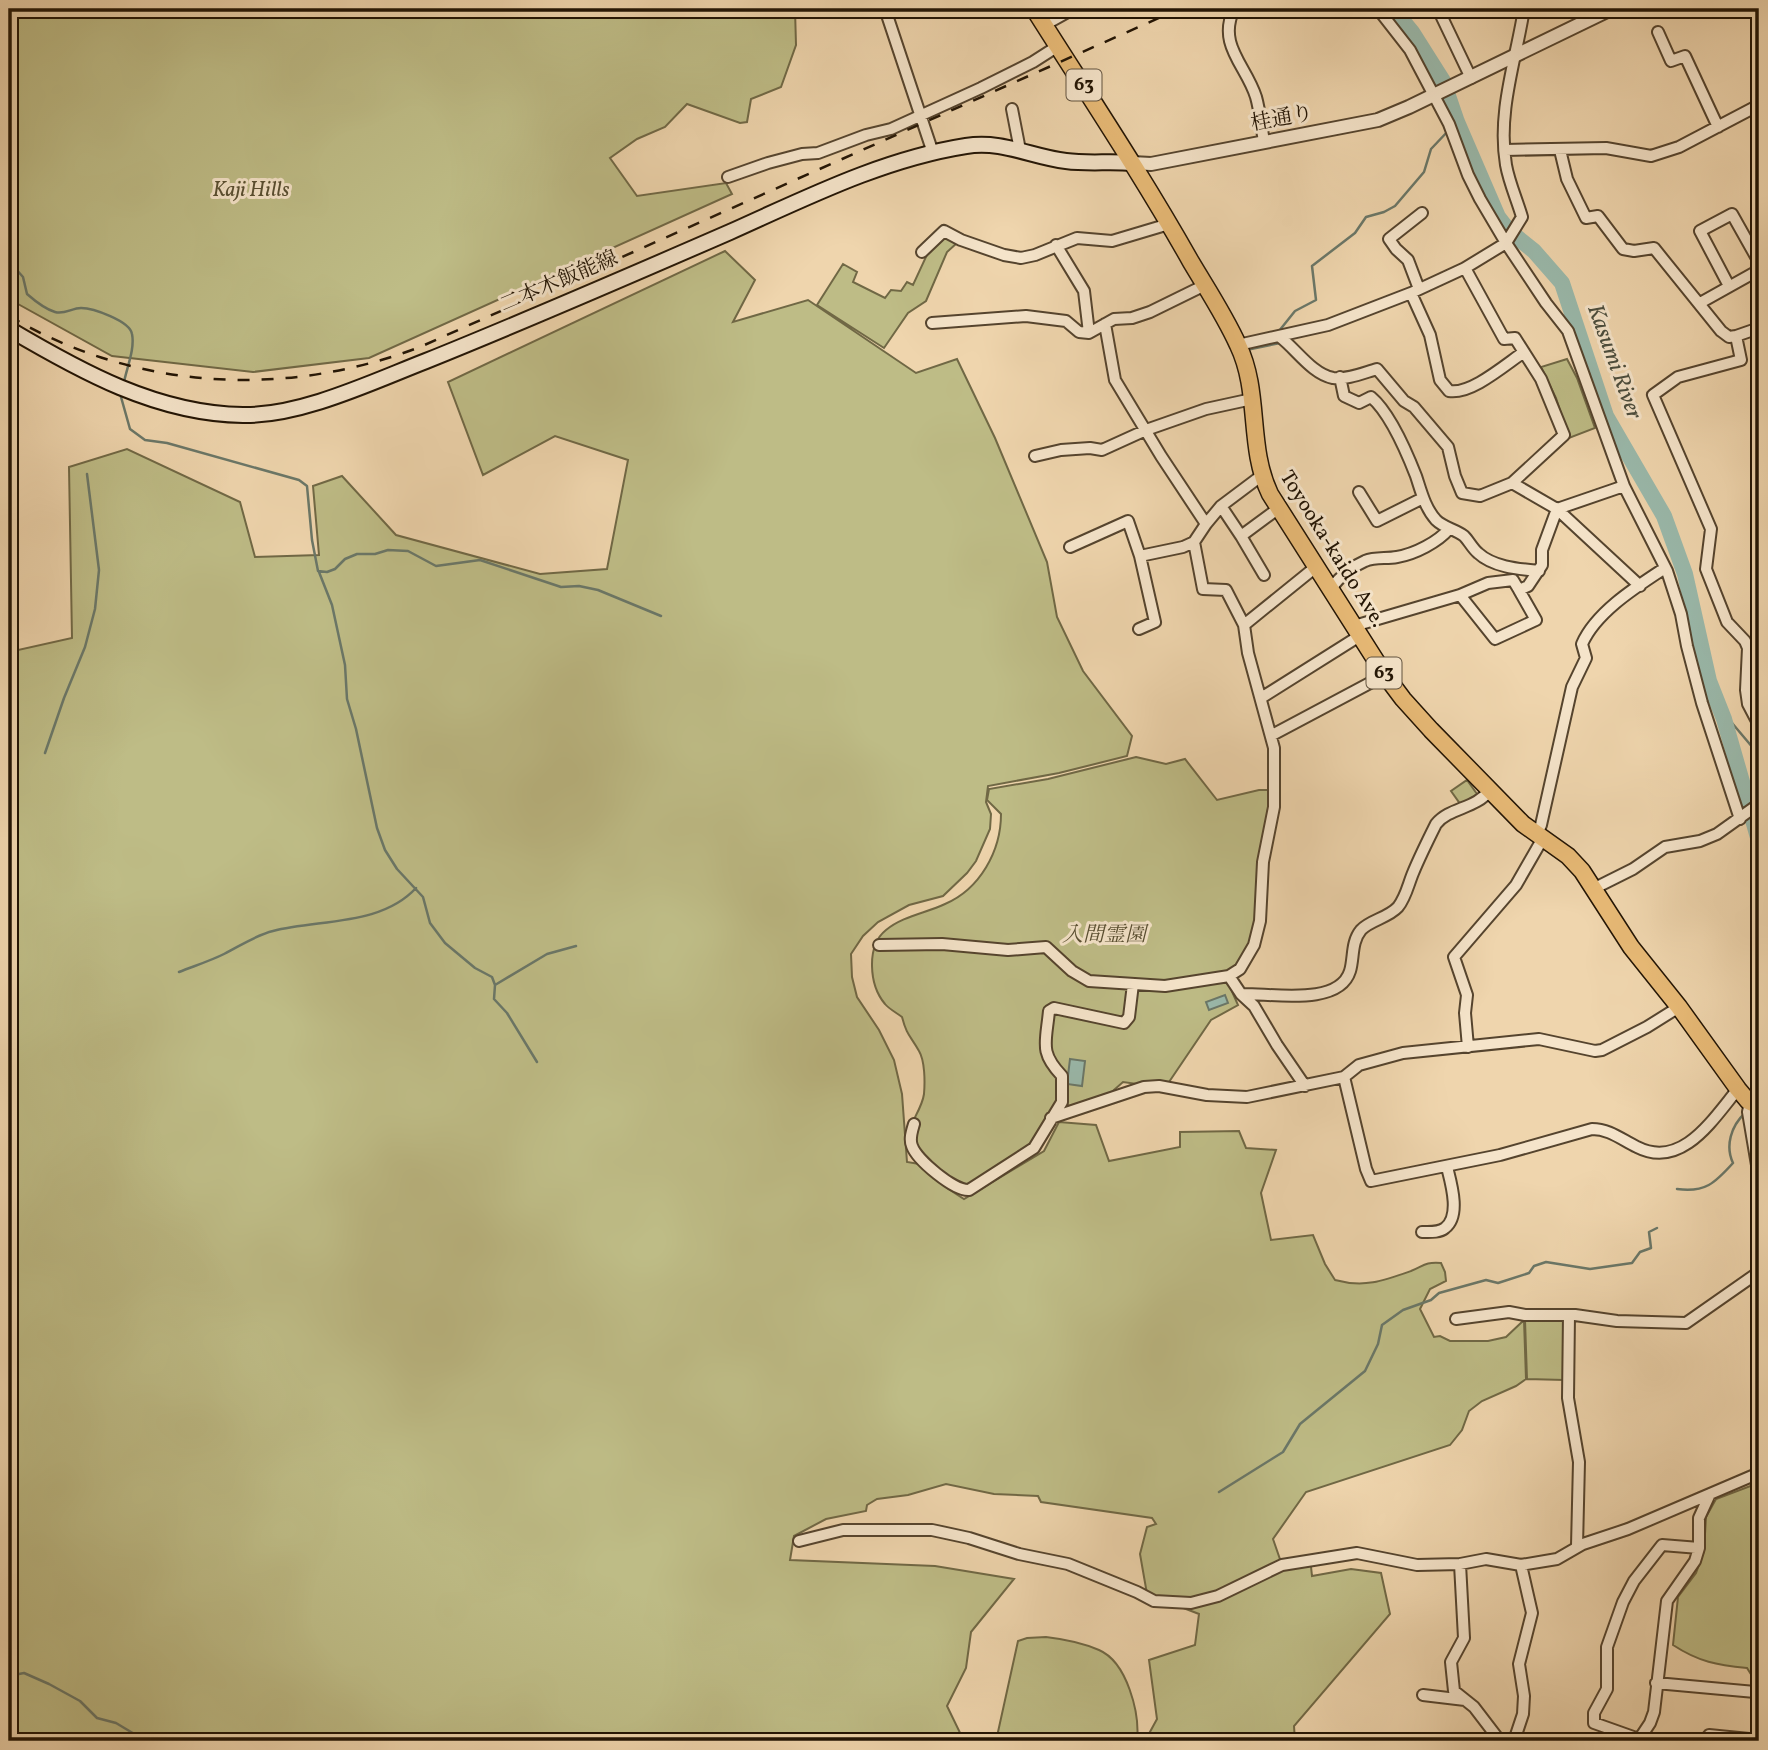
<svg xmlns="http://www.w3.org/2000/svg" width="1768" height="1750" viewBox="0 0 1768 1750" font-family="Vollkorn,'Noto Serif JP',serif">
	<rect width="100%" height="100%" fill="#efd5ad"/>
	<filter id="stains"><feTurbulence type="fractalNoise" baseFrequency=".00286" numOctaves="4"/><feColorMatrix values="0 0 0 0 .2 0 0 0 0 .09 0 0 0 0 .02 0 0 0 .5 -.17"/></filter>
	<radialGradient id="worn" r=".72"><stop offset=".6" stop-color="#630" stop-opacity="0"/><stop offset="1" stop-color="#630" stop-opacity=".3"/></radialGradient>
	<!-- green -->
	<path fill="#bebc86" stroke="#706845" stroke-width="2" d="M9,9H795L796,45L781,87L751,99L747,122L740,123L687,104L665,127L637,139L610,158L637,196L726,183L732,194L369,358L253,372L112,356L9,299Z
		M947,234L958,242L947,252L926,301L908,313L884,348L817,305L843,264L857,272L853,282L885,298L891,290L901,291L907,282L913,285L931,246Z
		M725,251L755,280L733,322L808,300L916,373L957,359L995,438L1047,562L1057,617L1083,671L1132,736L1127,756L1059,773L988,786L986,802L991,814L990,829L976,861L967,873L943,896L909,905L878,922L863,936L851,954L852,977L857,997L879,1030L894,1060L902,1094L907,1162L919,1164L947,1188L964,1199L1044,1151L1059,1122L1096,1125L1109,1161L1180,1147V1132L1239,1131L1246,1148L1276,1150L1261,1193L1271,1240L1313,1235L1325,1264L1335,1280C1364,1288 1383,1281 1411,1271C1425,1265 1425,1262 1441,1263L1445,1272L1446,1281L1430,1289L1420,1309L1434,1337L1440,1336L1450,1341H1488L1506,1337L1524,1320L1526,1379L1516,1386L1482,1401L1469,1411L1462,1430L1450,1445L1306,1492L1273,1539L1281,1562L1310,1557L1312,1576L1351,1569L1381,1573L1390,1614L1294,1726L1295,1741H1145L1157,1719L1149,1660L1195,1645L1199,1614L1147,1594L1140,1554L1147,1527L1156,1524L1152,1518L1041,1502L1038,1496L994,1494L946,1484L908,1495L877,1499L867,1505L866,1511L826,1519L794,1536L790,1560L935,1566L1014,1579L971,1632L966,1668L947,1706L964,1741H9V652L72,638L69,467L127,449L240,502L255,557L319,555L313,486L342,476L396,535L540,574L607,569L628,460L555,436L483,475L448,382Z
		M1567,359L1577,378L1595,428L1569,438L1556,398L1541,367Z
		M1136,757L1166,764L1185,759L1217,800L1259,790H1270L1256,920L1251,941L1230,987L1238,1005L1211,1020L1169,1082L1149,1081L1144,1085L1123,1082L1106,1097L1058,1113L1037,1150L968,1193L918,1158L911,1156C898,1132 921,1116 924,1094C925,1082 925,1061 919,1051C910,1035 907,1036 902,1017C897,1013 889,1009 885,1004C869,985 866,946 886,930C903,916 926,913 945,904C980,889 1001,851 1001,814L987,800L989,789L1048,779Z
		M1467,780L1477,794L1461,805L1451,791Z
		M1563,1318L1565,1321L1564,1380L1527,1379L1525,1320Z
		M1753,1485L1759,1496V1687L1747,1668C1717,1665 1699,1662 1673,1645L1678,1597L1696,1573L1704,1551L1706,1517L1716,1499Z
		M1046,1637C1063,1639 1083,1643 1099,1650C1127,1662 1140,1713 1137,1741H996L1018,1641L1027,1638Z"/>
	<!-- water -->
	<path fill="#9ab9ab" stroke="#6a7768" stroke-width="2" d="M1225,995L1228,1003L1209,1010L1206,1002Z
		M1070,1059L1085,1061L1082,1086L1067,1084Z"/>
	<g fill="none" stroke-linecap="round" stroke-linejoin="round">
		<!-- stream -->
		<path stroke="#6a7768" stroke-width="2.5" d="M9,256L15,268L23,277L27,294C35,301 45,309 55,312C64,315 72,308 81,308C93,308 130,321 132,334C135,349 127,367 124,382
			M1279,331L1295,311L1316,300L1312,266L1355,233L1366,217L1384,212L1395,206L1424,172L1431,149L1449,130
			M1251,349L1280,343L1279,341
			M122,392L121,397L130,429L145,440L167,443L299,480L307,486L312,540L318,571L327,572L335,569L345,559L357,554H375L388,550L408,551L436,566L480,560L561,587L579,586L598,590L661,616
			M319,572L332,605L345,665L347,699L356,729L377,828L385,850L397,869L423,897L430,923L445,943L475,968L492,977L495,985L494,999L507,1013L537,1062
			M1724,719L1732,723L1759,755
			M45,753L64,698L85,647L95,609L99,570L87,474
			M179,972C194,966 210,961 224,954C240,946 256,935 273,931C320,919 381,926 416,888
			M495,985L547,954L576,946
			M1677,1189C1705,1193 1715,1183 1733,1163C1725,1146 1731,1126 1745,1113
			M1219,1492L1283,1452L1300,1424L1365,1371L1378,1344L1382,1325L1403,1310L1431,1300L1439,1293L1486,1280L1498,1283L1529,1273L1534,1266L1546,1262L1590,1269L1632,1263L1640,1252L1651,1248L1649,1232L1657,1228
			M9,1676L24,1673L49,1684L80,1701L97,1718L116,1723L146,1741"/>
		<!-- river -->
		<path stroke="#9ab9ab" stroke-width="16" d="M1393,9L1412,32L1443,81L1457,122L1498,217L1508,230L1534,251L1562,283L1606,416L1664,516L1685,574L1709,681L1724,719L1759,841"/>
		<defs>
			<path id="minor" d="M885,9L933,153
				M1234,9C1217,45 1246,65 1256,97C1260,111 1261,126 1264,141
				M1378,9L1410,50L1449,124L1468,175L1480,199L1506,243L1546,303L1568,331L1624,486L1667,571L1681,614L1687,646L1702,703L1740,819
				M1438,9L1471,78
				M1658,32L1671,61L1685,56L1718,127
				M1012,109L1020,150
				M1505,150L1606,148L1651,156L1679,147L1759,105
				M1560,150L1567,179L1586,218L1598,216L1623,249L1634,251L1654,248L1721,331L1729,337L1736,336L1741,360L1678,377L1653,395L1711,529L1706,569L1727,622L1745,641L1748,648L1746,690L1748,704L1759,725
				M728,177L768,163L802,154L818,153L866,135L891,129L981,88L1033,62L1058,46
				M1056,245L1084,291L1089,333
				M922,252L944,231L961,240L1004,255L1021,258L1035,255L1077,238L1112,241L1169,224
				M1465,268L1504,339L1515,338L1541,379L1564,435L1512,483
				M1729,286L1700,231L1732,214L1759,262
				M1419,289L1408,260L1396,249L1389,239L1422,213
				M1411,293L1430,335L1440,380L1449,391C1471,395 1506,364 1524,352
				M1700,303L1759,270
				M932,323L1026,316L1066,321L1079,332L1089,333L1114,319L1132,318L1150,312L1205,285
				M1736,336L1759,328
				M1280,337C1296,349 1312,374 1333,378C1347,380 1363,373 1377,369L1404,401L1414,407L1448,447L1455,476L1462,493L1480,496L1512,483L1557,509L1542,550V565L1528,586L1519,590L1513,580L1488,583L1460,595L1354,626
				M1238,345L1328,325L1411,293L1465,268L1506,243L1522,217C1517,200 1509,182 1506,165C1497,112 1516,60 1524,9
				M1340,377L1344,396L1359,403L1371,397C1390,413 1407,453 1416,476C1421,491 1425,508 1436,520C1444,528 1455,529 1464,536C1469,541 1472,548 1478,553C1493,567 1518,569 1539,571
				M1035,456L1061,450L1090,448L1102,450L1146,430L1206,409L1252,399
				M1624,486L1557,509L1640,586
				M1359,492L1377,521L1423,498
				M1221,506L1241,536L1279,508
				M1206,524L1221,506L1261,476
				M1241,536L1264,575
				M1070,547L1128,521L1140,556L1183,547L1194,542
				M1331,588C1340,577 1351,567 1365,561C1375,557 1386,559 1397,557C1415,554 1438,542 1449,529
				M1460,595L1495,639L1536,620L1519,590
				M1244,625L1317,566
				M1139,629L1155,622L1140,556
				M1261,698L1361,635
				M1272,735L1385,675
				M1537,834L1541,825L1572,687L1586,658L1582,644C1596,612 1636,587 1665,568
				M1595,888L1633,869L1665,847L1700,841L1717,834L1759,804
				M879,945L942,944L1008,950L1046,947L1072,971L1089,981L1165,986L1229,976L1240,969L1254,945L1260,921L1263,862L1274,807V748L1248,653L1244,625L1226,590L1203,589L1194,542L1206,524L1161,456L1115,380L1105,324
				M1229,976L1241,994L1254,1006L1277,1045L1305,1086
				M1241,994C1270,993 1339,1007 1350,971C1354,958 1351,942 1361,930C1370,920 1388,918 1398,907C1406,897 1408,885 1413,873C1420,856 1428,840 1436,824C1450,807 1476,809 1490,790
				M1468,1047L1465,1013L1467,995L1454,957L1516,885L1543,838
				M1344,1077L1366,1169L1371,1181L1500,1155L1592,1129C1610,1129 1622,1140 1637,1147C1682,1170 1713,1119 1738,1089
				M1051,1118L1144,1087L1159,1086L1207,1095L1247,1097L1344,1077L1359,1065L1403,1053L1539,1039L1595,1051L1602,1050L1647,1027L1679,1007
				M914,1124C912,1131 909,1139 912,1146C917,1160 954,1191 969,1190L1034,1148L1062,1102V1076C1039,1052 1046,1043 1049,1011L1054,1008L1124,1023L1129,1017L1133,984
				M1422,1232C1429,1232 1439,1233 1445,1228C1461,1216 1451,1183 1447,1167
				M1569,1315L1568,1398L1579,1462L1577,1546
				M1456,1319L1509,1312L1525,1315H1575L1617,1321L1686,1323L1759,1272
				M799,1541L843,1530H932L969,1538L1019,1554L1068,1564L1137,1592L1154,1601L1191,1603L1218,1596L1282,1565L1357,1553L1417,1565L1460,1564L1486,1559L1521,1565L1557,1559L1583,1544L1628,1529L1759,1473
				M1460,1564L1464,1638L1451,1662L1454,1691L1474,1707L1500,1741
				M1656,1683L1755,1692L1759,1700
				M1423,1695L1465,1700
				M1709,1735L1759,1740
				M1639,1739L1594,1723V1713L1607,1689V1647L1623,1602L1634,1581L1662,1545L1699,1548
				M1514,1741L1523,1714L1524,1696L1519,1664L1532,1613L1521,1565
				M1638,1741L1650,1723L1654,1712L1667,1601L1695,1561L1699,1548V1518L1710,1494"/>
			<path id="tertiary" d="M1044,24L1071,9
				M1132,163L1151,164L1378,120L1409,107L1611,9
				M1751,1102L1749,1112L1759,1171"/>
			<path id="secondary" d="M9,329C80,371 157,414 243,415C301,416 372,382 426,361C528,320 629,276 730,232C806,198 883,159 966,146C1002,140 1032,157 1066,161C1088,164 1110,161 1132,163"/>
			<path id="primary" d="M1034,9C1087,93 1142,175 1191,262C1207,289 1225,316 1238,345C1261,393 1247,446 1270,494L1385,675L1403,699L1431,730L1523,824L1568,856L1582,871L1631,947L1679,1007L1738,1089L1748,1101L1759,1106"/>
		</defs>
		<!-- minor casing -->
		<use href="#minor" stroke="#55442e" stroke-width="14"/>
		<!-- tertiary casing -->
		<use href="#tertiary" stroke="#55442e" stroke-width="16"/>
		<!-- secondary casing -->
		<use href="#secondary" stroke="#221404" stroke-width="18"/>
		<!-- primary casing -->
		<use href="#primary" stroke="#221404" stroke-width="19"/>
		<!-- minor -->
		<use href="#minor" stroke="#f5e4ca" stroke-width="10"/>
		<!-- tertiary -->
		<use href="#tertiary" stroke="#f5e4ca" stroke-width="12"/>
		<!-- secondary -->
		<use href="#secondary" stroke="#f5e4ca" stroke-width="14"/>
		<!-- primary -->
		<use href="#primary" stroke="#e8ba76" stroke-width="16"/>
		<!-- rail -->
		<path stroke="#221404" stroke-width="2.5" stroke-dasharray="12 12" stroke-linecap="butt" d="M9,316C135,390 283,399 420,347L1179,9"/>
	</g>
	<g text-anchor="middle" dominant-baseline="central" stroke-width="6" stroke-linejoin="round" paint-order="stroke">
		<!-- shield labels -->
		<g fill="#f5e4ca" stroke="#61523f" stroke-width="2">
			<rect x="1066.5" y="69.5" width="35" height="31" rx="5"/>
			<rect x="1366.5" y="657.5" width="35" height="31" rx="5"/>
		</g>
		<g font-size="19" font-weight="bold" fill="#221404">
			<text x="1084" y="85">63</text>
			<text x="1384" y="673">63</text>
		</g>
		<!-- street labels -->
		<g font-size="21" fill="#221404" stroke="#f5e4ca">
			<text transform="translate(1282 119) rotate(-10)">桂通り</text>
			<text transform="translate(559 282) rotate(-23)">二本木飯能線</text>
			<text transform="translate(1332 549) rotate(58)">Toyooka-kaido Ave.</text>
		</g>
		<!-- park labels -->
		<g font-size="21" font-style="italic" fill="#594f32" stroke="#f5e4ca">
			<text x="251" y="190">Kaji Hills</text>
			<text x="1104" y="935">入間霊園</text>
		</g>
		<!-- water labels -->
		<g font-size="23" font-style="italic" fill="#4c4e3e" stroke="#f5e4ca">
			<text transform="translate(1614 362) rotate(70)">Kasumi River</text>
		</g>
	</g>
	<!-- margin -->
	<rect width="1768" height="1750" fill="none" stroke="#efd5ad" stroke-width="35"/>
	<rect x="10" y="10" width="1747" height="1729" fill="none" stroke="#221404" stroke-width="3.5"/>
	<rect x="18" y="18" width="1733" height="1715" fill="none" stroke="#221404" stroke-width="2"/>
	<rect width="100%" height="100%" filter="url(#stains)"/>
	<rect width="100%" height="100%" fill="url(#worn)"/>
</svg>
